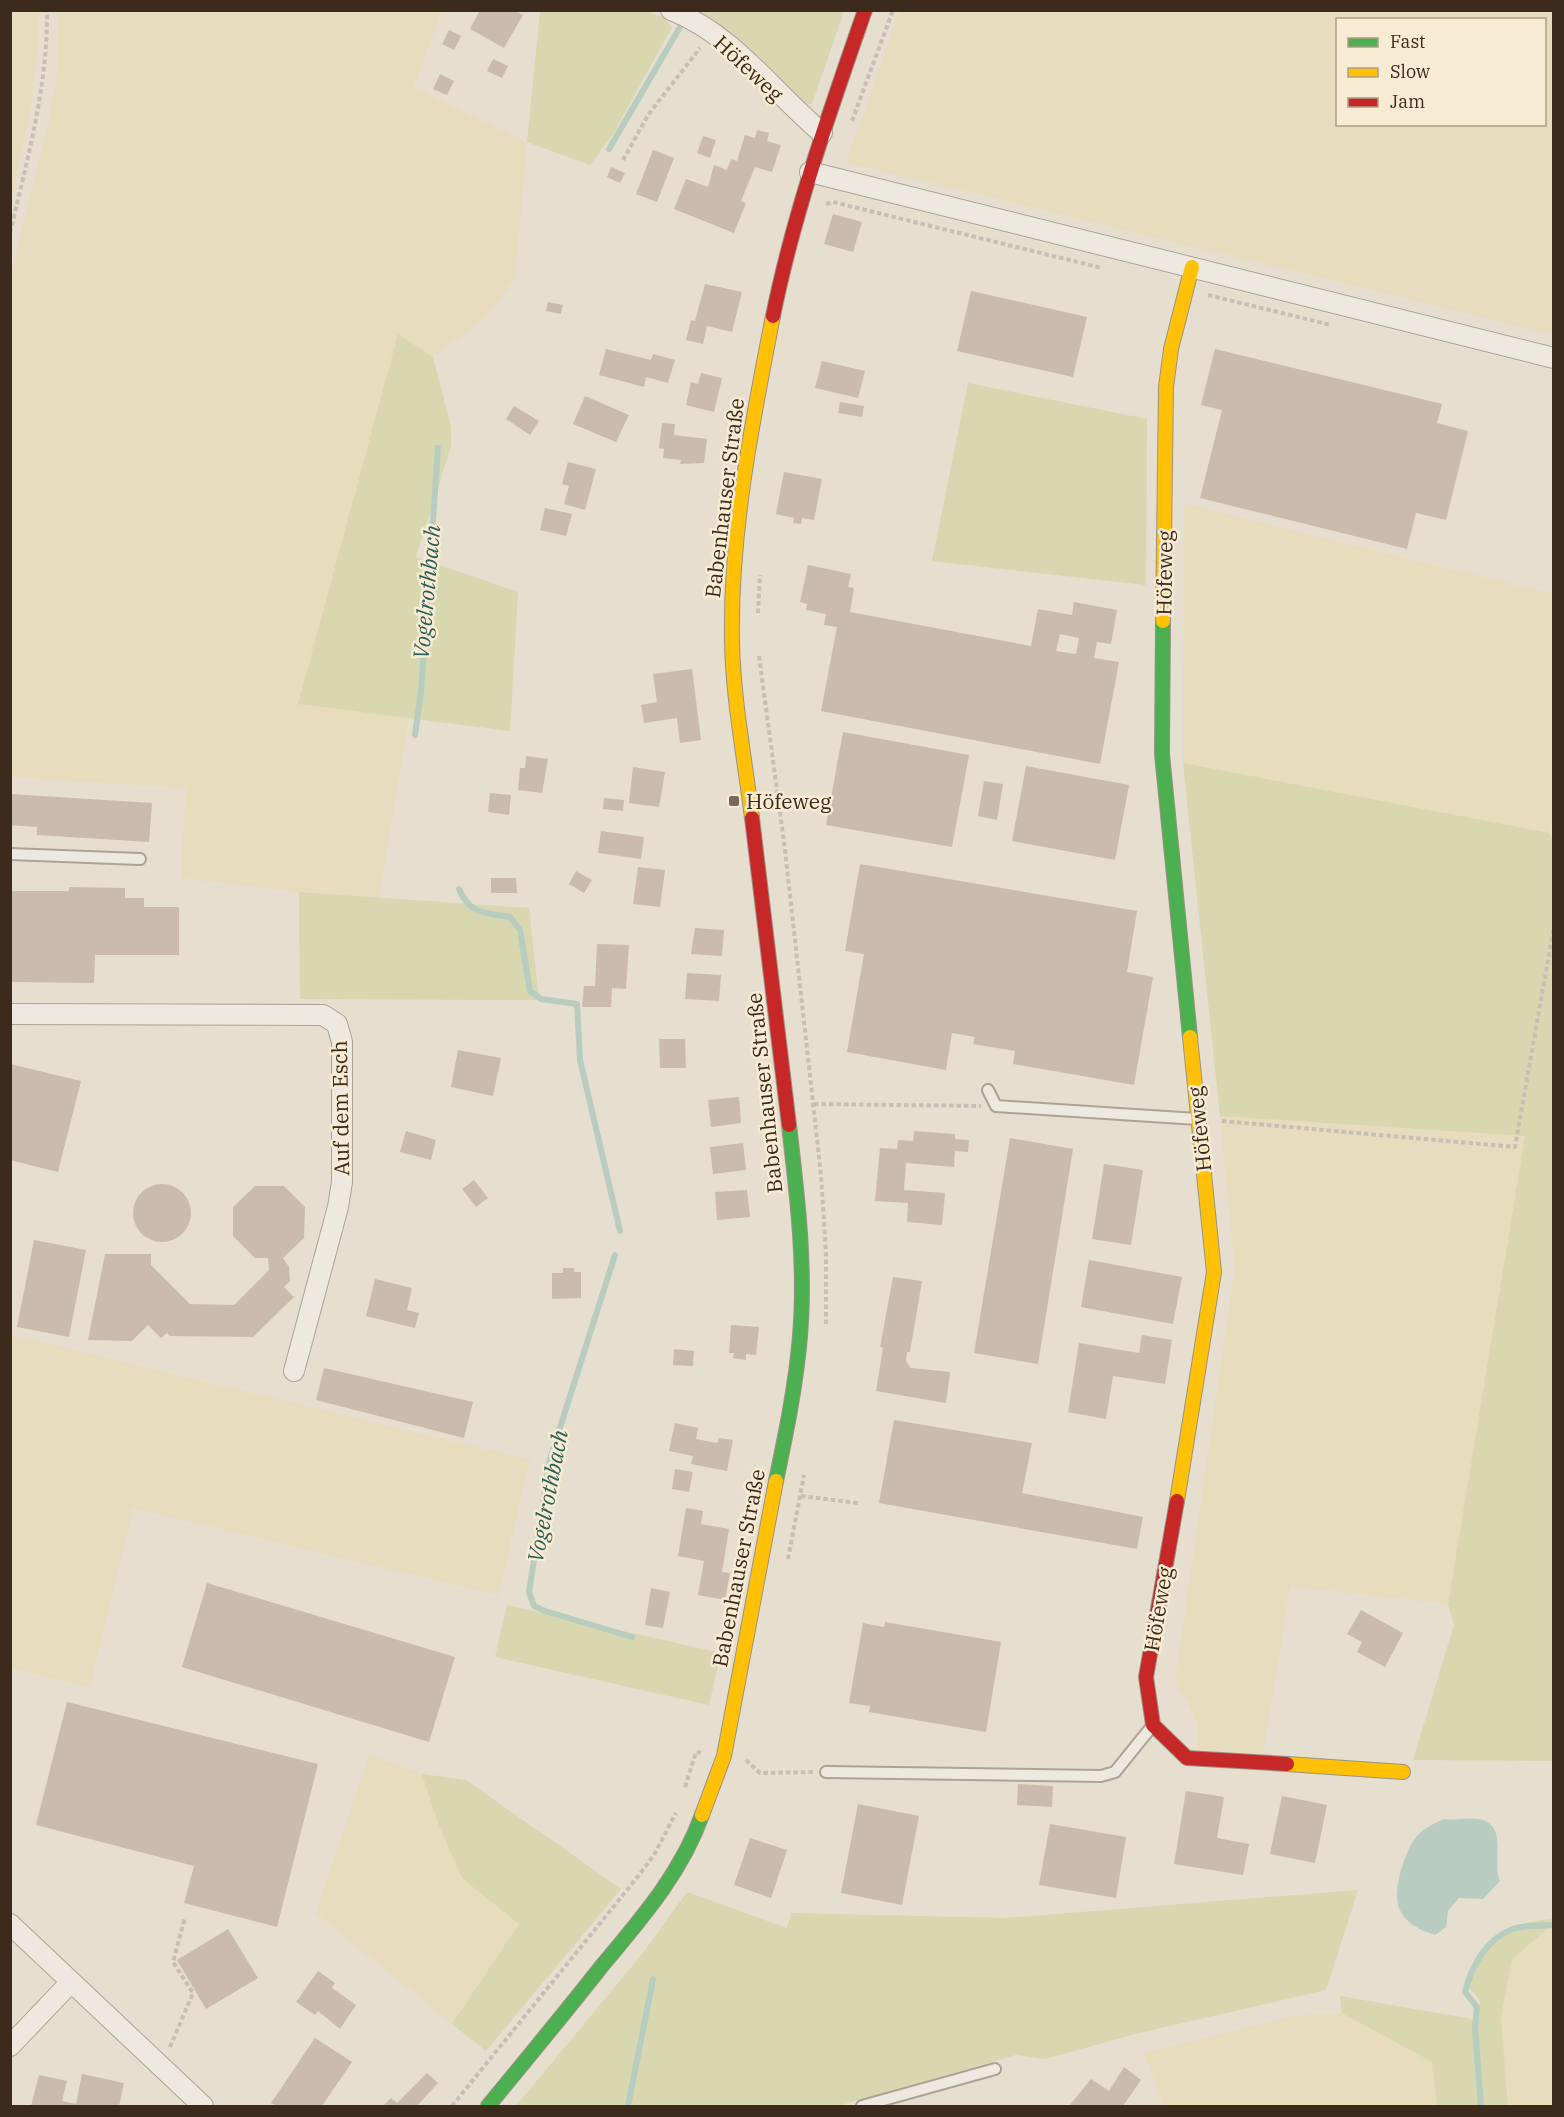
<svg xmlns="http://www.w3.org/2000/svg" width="1564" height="2117" viewBox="0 0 1564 2117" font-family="'IBM Plex Serif',serif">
	<rect width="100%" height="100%" fill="#e6dece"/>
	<!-- farmland -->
	<path fill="#e7dcbd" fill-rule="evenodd" d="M11,10L39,11V38L29,118L11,198Z
		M57,11H442L413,87L527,142L515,278L487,317L433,357L398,334L298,704L409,718L379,897L299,892L181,878L186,788L11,777V275L49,121L57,75Z
		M900,11H1553V334L846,162ZM1338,20H1544V124H1338Z
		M1184,504L1553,594L1554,804L1549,833L1183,763Z
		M1220,1116L1525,1136L1448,1604L1290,1586L1263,1754L1197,1750L1199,1725L1175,1681L1235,1269Z
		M11,1335L530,1460L498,1595L133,1508L90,1687L11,1668Z
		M369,1755L422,1774L439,1826L462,1878L520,1924L452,2024L316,1913Z
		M1553,1924V2106H1508L1501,2018L1512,1959Z
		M1342,2013L1432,2062L1437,2106H1165L1144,2053L1295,2016Z"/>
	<!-- green -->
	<path fill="#d8d7af" d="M540,11H646L663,17L672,27L613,134L590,165L527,142Z
		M699,11H844L812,104L799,103L757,56Z
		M398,334L433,357L451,427V446L416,557L518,592L510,731L298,704Z
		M968,383L1147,419L1146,585L932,561Z
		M1183,763L1549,833L1553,839V1761L1413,1760L1454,1625L1448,1604L1525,1136L1220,1116Z
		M299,892L529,908L539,1000L300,999Z
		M507,1605L721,1653L709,1705L495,1657Z
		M422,1774L466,1780L621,1889L486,2051L452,2024L519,1924L462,1878L439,1826Z
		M1358,1890L1326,1990L1135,2034L1045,2059L1016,2055L837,2106H516L643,1953L687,1892L787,1928L791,1913L1007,1918Z
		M1553,1919V1924L1512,1959L1501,2018L1508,2106H1437L1432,2062L1342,2013L1340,1996L1478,2020L1480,2000L1468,1986C1483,1934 1502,1924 1553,1919Z"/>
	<!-- water -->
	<path fill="#b8ccbf" d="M1444,1819C1455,1821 1467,1817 1478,1819C1509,1824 1492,1861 1500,1881L1483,1899L1459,1898L1448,1911L1446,1927L1435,1935C1420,1930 1406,1924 1399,1908C1392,1890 1406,1845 1420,1833C1426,1827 1436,1823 1444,1819Z"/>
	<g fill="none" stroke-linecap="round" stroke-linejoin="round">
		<!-- stream -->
		<path stroke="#b8ccbf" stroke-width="6" d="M609,149L680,27
			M415,735L421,692L438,448
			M459,889C470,915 486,913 510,917L520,930L530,991L541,999L577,1004L580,1060L620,1231
			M615,1255L550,1459L529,1592L534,1606L545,1611L632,1637
			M628,2106L653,1979
			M1481,2106L1475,2028L1477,2007L1465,1992C1472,1965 1487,1937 1516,1928C1527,1925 1542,1926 1554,1925"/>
	</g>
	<!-- building -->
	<path fill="#cabbae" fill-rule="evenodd" d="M480,10H514L523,15L504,48L470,29Z
		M449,30L461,36L454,50L442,44Z
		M493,59L508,66L502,78L487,71Z
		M440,74L454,81L447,95L433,89Z
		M757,130L769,133L767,141L781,145L772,172L755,167L741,201L746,203L734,233L674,209L686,179L708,187L714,165L727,170L731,159L737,161L745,135L755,138Z
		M703,136L716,140L710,158L697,153Z
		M653,150L674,158L657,202L636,194Z
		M611,167L625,173L620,183L607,177Z
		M833,214L862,222L853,252L824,244Z
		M705,284L742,292L732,332L707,326L703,344L686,340L691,320L695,321Z
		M971,291L1087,317L1073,377L957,351Z
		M548,302L563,305L561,314L546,311Z
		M606,349L651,360L653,354L675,360L668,383L646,377L644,387L599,375Z
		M1215,349L1442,404L1437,423L1468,431L1446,520L1416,513L1407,549L1200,498L1222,410L1201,405Z
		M822,361L865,371L858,398L815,388Z
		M701,373L722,378L714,412L686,405L691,382L698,384Z
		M585,396L629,415L616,442L573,424Z
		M840,402L864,406L862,417L838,413Z
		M514,406L539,421L530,435L506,419Z
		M662,423L675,424L674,435L707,439L704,463L680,464L681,460L663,458L664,449L659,448Z
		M568,462L596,469L585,510L564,504L569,486L562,484Z
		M784,472L822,479L814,520L802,518L801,524L793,523L794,518L776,514Z
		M545,508L572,514L566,536L540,530Z
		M808,565L851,574L848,587L854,588L850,612L1031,646L1038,609L1072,615L1074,602L1117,610L1111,644L1097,642L1094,658L1119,662L1100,764L821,711L837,627L824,625L826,614L806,610L807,604L800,602ZM1060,634L1079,638L1076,654L1056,651Z
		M692,669L701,740L680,743L677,718L644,723L641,705L657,702L653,674Z
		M843,732L969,755L952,847L826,825Z
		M526,756L548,759L542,793L518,790L520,768H525Z
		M1026,766L1129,785L1115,860L1012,841Z
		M633,767L665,772L659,807L629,803Z
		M984,781L1003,784L997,820L978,816Z
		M490,793L511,795L509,815L488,812Z
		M10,794L152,803L149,842L37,835V827L10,825Z
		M604,798L624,800L623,811L603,809Z
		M601,831L644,837L641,859L598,853Z
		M860,864L1137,911L1127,972L1153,977L1134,1085L1013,1064L1015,1051L973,1044L975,1037L952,1033L946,1070L847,1052L864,954L845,951Z
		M638,867L665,870L660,907L633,904Z
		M576,871L592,880L584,893L569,884Z
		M491,878H516L517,893H491Z
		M69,887L125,888V898H144V907H179V955H95L94,983L10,982V891H69Z
		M695,928L724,930L722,956L691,954Z
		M597,944L629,945L626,989L612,988L611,1007H582L584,986H595Z
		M687,973L721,975L719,1001L685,999Z
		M659,1039H685L686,1068H660Z
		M458,1050L501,1058L493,1096L451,1087Z
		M10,1064L81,1081L58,1172L10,1160Z
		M739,1097L741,1123L711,1127L708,1100Z
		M406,1131L436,1140L431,1160L400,1152Z
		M914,1131L955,1134V1139L969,1140L968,1152L955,1151L954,1167L906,1163L904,1190L945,1193L942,1225L907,1222L908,1203L875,1201L880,1148L897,1149L898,1140L913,1141Z
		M1010,1138L1073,1149L1038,1364L974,1353Z
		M743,1143L746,1170L713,1174L710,1147Z
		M1104,1164L1143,1170L1131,1245L1092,1239Z
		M474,1180L488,1198L476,1207L462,1189Z
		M133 1213a29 29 0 1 1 58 0a29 29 0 1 1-58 0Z
		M255,1186H284L305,1207L304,1238L283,1258L289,1267L290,1281L284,1287L294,1297L253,1337L170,1336L167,1333L161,1338L148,1325L132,1341L88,1340L105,1254H151V1265L190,1304L234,1305L269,1270L268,1258H255L233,1236V1207Z
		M747,1190L750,1217L717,1220L715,1192Z
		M34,1240L86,1250L69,1337L17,1327Z
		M1089,1260L1182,1277L1173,1324L1081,1307Z
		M563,1268H574V1272H581V1298L552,1299V1273H563Z
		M893,1277L922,1281L910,1352H907L906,1361L911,1368L950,1372L946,1403L876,1391L883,1348L880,1347Z
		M375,1279L412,1288L407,1310L419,1313L415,1328L366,1316Z
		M731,1325L759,1327L756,1355L746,1354V1360L733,1358L734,1353H729Z
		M1142,1335L1172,1340L1165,1384L1113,1376L1106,1419L1068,1412L1079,1343L1139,1353Z
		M674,1349L694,1351L693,1366L673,1365Z
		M324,1368L473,1402L464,1438L316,1400Z
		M894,1420L1032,1443L1022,1493L1143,1517L1137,1549L879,1503Z
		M675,1423L698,1428L696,1439L717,1443L719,1438L733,1440L727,1471L691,1464L693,1456L669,1451Z
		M675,1469L693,1472L689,1492L672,1489Z
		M686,1508L703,1511L701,1524L729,1529L722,1572L730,1573L725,1600L698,1595L704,1561L678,1556Z
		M207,1583L455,1657L429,1742L182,1667Z
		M651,1588L670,1592L663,1628L645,1625Z
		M1361,1610L1403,1633L1385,1667L1357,1652L1362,1642L1347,1634Z
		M885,1622L1001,1642L986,1732L869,1712L870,1706L849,1703L863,1623L884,1627Z
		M67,1702L318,1764L277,1927L184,1903L194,1866L36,1825Z
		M1018,1784L1053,1786L1052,1807L1017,1805Z
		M1186,1791L1224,1797L1217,1838L1249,1844L1243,1875L1174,1864Z
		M1282,1796L1327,1805L1315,1863L1270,1854Z
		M858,1804L919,1816L902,1905L841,1893Z
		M1050,1824L1126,1837L1116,1898L1039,1885Z
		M750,1838L787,1850L771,1898L734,1885Z
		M228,1929L258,1978L206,2009L177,1960Z
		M318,1971L335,1983L332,1988L356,2005L340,2029L318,2011L315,2015L296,2002Z
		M315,2038L352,2062L322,2106H276L271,2103Z
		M1124,2067L1141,2080L1123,2106H1069L1091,2079L1109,2091Z
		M427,2073L438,2083L417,2106H383L391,2098L397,2103Z
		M82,2074L124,2083L119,2106H31L39,2075L67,2081L62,2101L76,2104Z"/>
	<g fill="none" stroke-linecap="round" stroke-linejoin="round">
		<defs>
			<path id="lane" d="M10,854L140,859
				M988,1090L996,1106L1197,1119
				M826,1772L1101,1776L1115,1772L1153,1725
				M862,2106L995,2069"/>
			<path id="street" d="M671,10C733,34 773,92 822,133
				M810,172L1554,358
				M10,1014L323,1015L337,1024L342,1042V1182L338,1207L294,1371
				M10,1924L203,2106
				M10,2046L71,1982"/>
			<path id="fast" d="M1163,621L1162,754L1190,1037
				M776,1481C786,1433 796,1385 800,1336C806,1266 797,1194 789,1125
				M488,2106C526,2060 564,2014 601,1967C640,1920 681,1874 702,1815"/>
			<path id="slow" d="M1163,621L1166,387L1171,349L1192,267
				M752,818C745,760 733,700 732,641C730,533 752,423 773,316
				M1177,1501L1214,1272L1190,1037
				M1287,1764L1403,1772
				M702,1815L724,1756L776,1481"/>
			<path id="jam" d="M773,316C794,212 830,111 865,10
				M752,818L789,1125
				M1177,1501L1146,1677L1153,1725L1187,1758L1287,1764"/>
		</defs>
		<!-- lane casing -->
		<use href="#lane" stroke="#aca396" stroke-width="14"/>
		<!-- street casing -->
		<use href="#street" stroke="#aca396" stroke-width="22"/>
		<!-- fast casing -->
		<use href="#fast" stroke="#9b9286" stroke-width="16"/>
		<!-- slow casing -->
		<use href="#slow" stroke="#9b9286" stroke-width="16"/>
		<!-- jam casing -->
		<use href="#jam" stroke="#9b9286" stroke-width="16"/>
		<!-- path -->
		<path stroke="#c7bfb6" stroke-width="4" stroke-dasharray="4.5 3" stroke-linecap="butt" d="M852,121L893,10
			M623,160L648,115L700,48
			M826,204L833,202L1102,268
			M10,233C27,160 48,86 47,10
			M1208,295L1331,325
			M758,613L760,575
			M759,656L785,850L821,1175L826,1254V1325
			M814,1104L981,1106
			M1222,1121L1515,1147L1554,926
			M801,1496L858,1503
			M788,1559L804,1475
			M746,1760L760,1773L814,1772
			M685,1787L696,1752L703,1753
			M170,2047L193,1993L173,1962L185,1917
			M452,2106L636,1879L654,1855L676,1813"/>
		<!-- lane -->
		<use href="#lane" stroke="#eee9e0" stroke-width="10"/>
		<!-- street -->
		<use href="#street" stroke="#eee9e0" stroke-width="20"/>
		<!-- fast -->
		<use href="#fast" stroke="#4caf50" stroke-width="14"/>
		<!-- slow -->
		<use href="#slow" stroke="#ffc107" stroke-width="14"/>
		<!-- jam -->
		<use href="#jam" stroke="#c62828" stroke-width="14"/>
	</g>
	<!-- markers -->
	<rect fill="#78695b" stroke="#f8ebd3" stroke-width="2" x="728" y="795" width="12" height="12" rx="3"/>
	<g text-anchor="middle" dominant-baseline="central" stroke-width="5" stroke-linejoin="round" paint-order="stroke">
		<!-- street labels -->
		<g font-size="21" fill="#3c2a1d" stroke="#f8ebd3">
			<text transform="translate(749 68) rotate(43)">Höfeweg</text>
			<text transform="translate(724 498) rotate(-83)">Babenhauser Straße</text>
			<text transform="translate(1164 573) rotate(-89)">Höfeweg</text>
			<text transform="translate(764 1093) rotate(-96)">Babenhauser Straße</text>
			<text transform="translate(340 1108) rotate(-91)">Auf dem Esch</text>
			<text transform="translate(1199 1129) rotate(-96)">Höfeweg</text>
			<text transform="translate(738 1568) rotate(-79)">Babenhauser Straße</text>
			<text transform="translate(1158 1609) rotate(-80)">Höfeweg</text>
		</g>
		<!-- poi labels -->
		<g font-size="21" fill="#3c2a1d" stroke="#f8ebd3" text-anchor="start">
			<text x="746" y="801">Höfeweg</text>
		</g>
		<!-- water labels -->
		<g font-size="22" font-style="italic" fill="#2b5d57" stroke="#f8ebd3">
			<text transform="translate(426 592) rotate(-85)">Vogelrothbach</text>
			<text transform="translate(547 1496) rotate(-79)">Vogelrothbach</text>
		</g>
	</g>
	<!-- border -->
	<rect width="1564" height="2117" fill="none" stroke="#3c2a1d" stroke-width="24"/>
	<!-- legend -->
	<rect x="1336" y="18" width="210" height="108" fill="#f8ebd3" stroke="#ad9e8a" stroke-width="1.5"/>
	<rect x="1348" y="38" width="30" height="9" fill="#4caf50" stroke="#ad9e8a" stroke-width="1.5"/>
	<text x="1390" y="48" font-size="18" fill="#3c2a1d">Fast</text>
	<rect x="1348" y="68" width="30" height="9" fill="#ffc107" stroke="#ad9e8a" stroke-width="1.5"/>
	<text x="1390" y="78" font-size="18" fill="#3c2a1d">Slow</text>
	<rect x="1348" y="98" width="30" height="9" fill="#c62828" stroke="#ad9e8a" stroke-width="1.5"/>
	<text x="1390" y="108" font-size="18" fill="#3c2a1d">Jam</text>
</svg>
